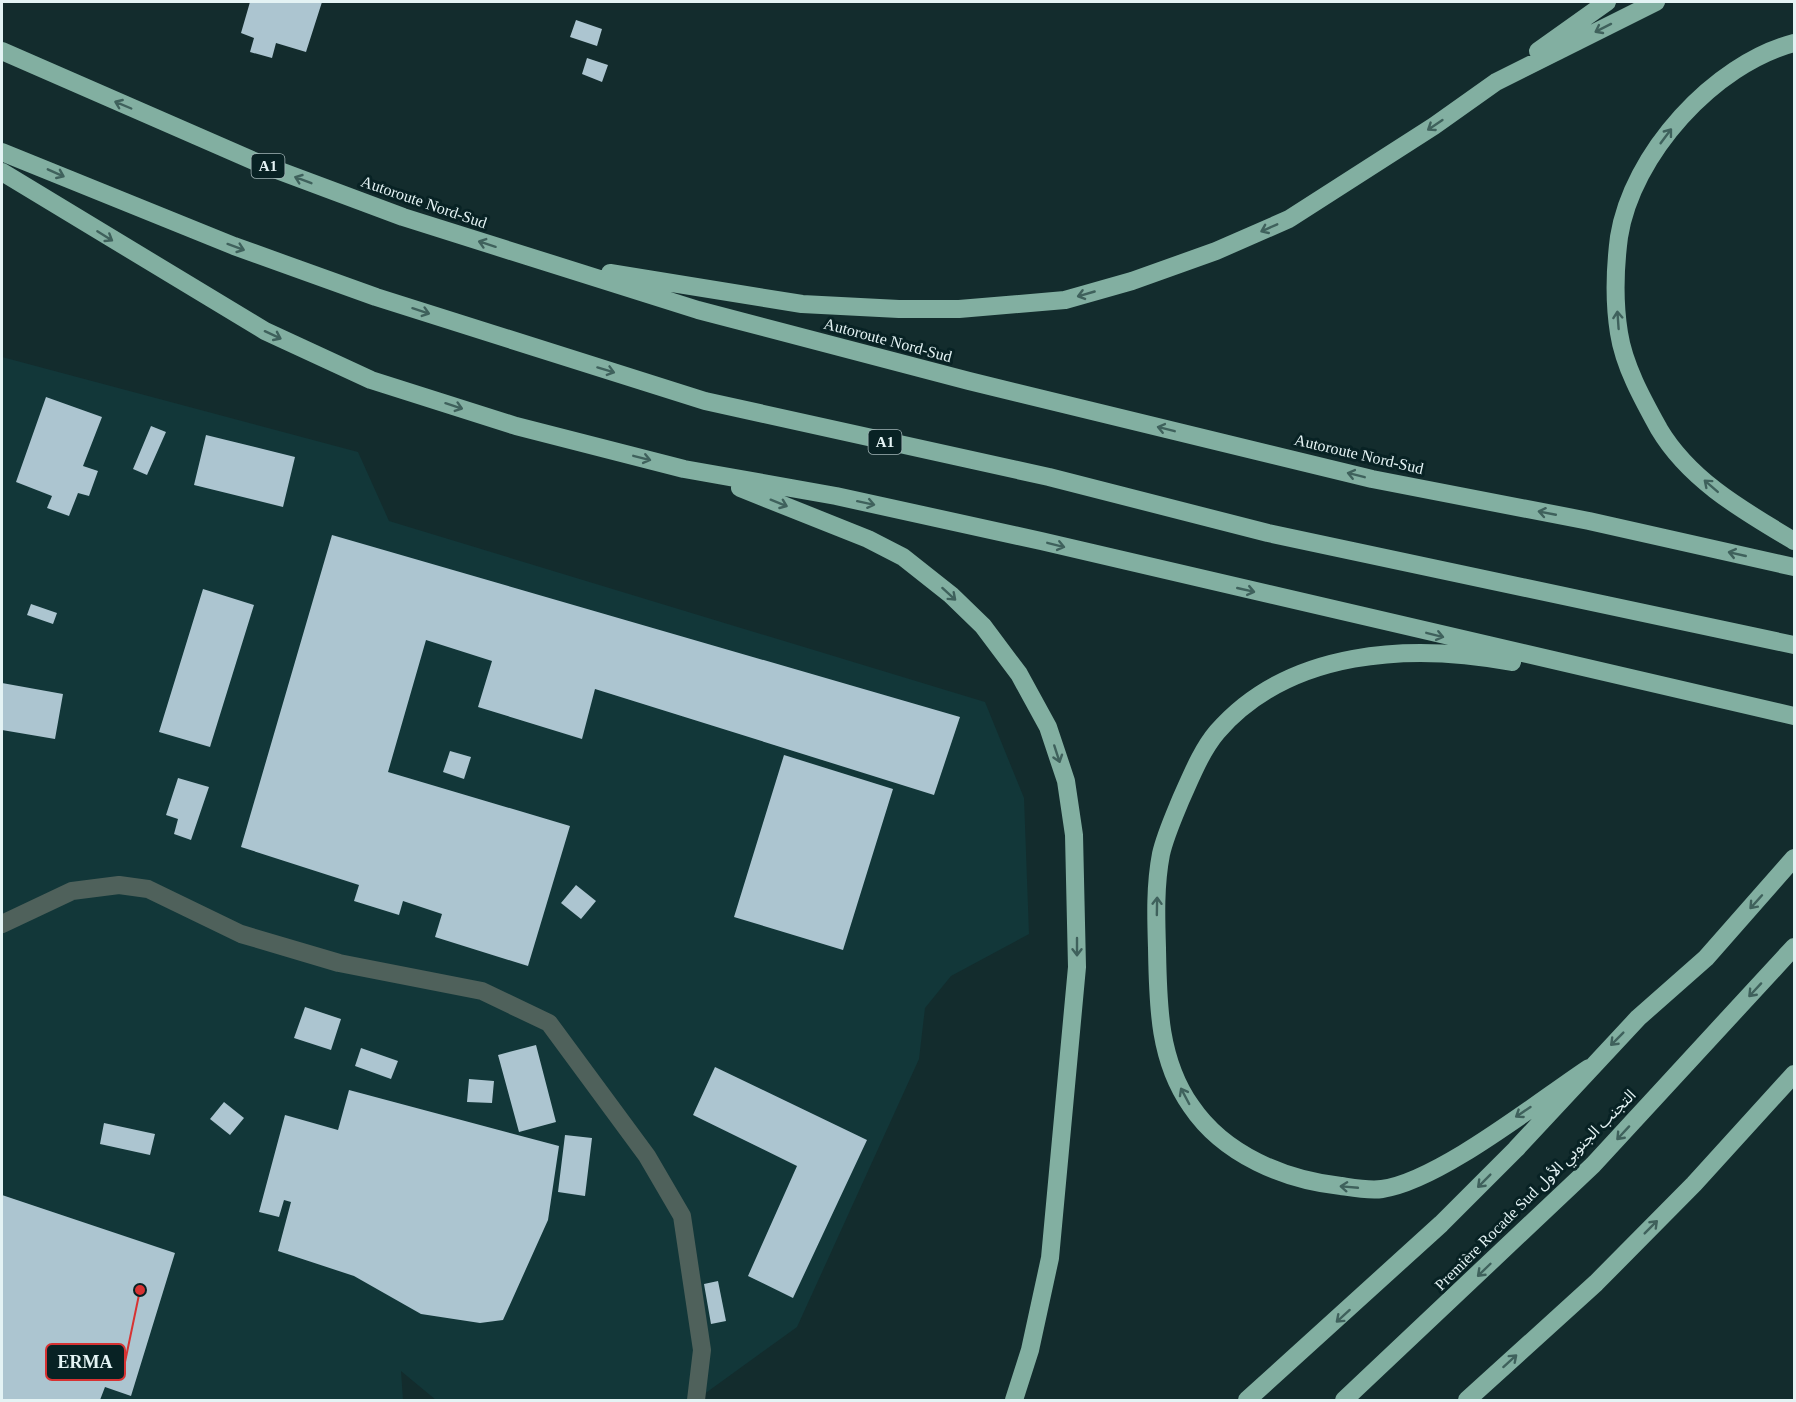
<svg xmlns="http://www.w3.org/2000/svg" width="1796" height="1402" viewBox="0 0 1796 1402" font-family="'Times New Roman','Noto Sans Arabic',serif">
	<rect width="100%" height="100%" fill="#132c2d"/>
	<!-- built -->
	<path fill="#123739" d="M2,357L358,452L389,521L985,702L1024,798L1029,934L951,976L925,1008L919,1059L797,1327L696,1400H436L401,1371L403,1400H2Z"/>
	<!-- building -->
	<path fill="#acc5d0" d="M250,2H322L306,52L276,43L272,58L250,52L254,38L241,33Z
		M576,20L602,29L597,46L570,37Z
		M587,58L608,65L602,82L582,74Z
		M46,397L102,417L83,466L98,471L89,496L78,493L69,516L47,508L52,496L16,482Z
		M151,426L166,432L147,475L133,469Z
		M206,435L295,457L283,507L194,485Z
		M332,535L960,717L934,795L595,689L582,739L478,707L492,661L426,640L388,772L570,826L528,966L435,937L442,914L403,901L399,915L354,901L359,885L241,847Z
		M203,589L254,605L210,747L159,732Z
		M31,604L57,613L53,624L27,615Z
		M2,683L63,694L55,739L2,730Z
		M450,751L471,757L464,779L443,772Z
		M784,755L893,789L843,950L734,917Z
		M178,778L209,787L191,840L174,834L178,819L166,815Z
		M576,885L596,901L581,919L561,903Z
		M305,1007L341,1019L331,1050L294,1038Z
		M536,1045L556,1122L519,1132L498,1055Z
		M361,1048L398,1061L391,1079L355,1066Z
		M715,1067L867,1140L793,1298L748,1276L797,1166L693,1115Z
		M469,1079L494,1081L492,1103L467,1102Z
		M349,1090L559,1146L548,1220L503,1320L480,1323L421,1314L354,1276L278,1251L291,1202L284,1200L279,1217L259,1212L285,1115L338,1130Z
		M224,1102L244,1118L230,1135L210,1119Z
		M104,1123L155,1134L150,1155L100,1144Z
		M565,1135L592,1138L585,1196L558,1192Z
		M2,1195L175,1253L131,1396L105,1387L100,1400H2Z
		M718,1281L726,1321L711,1324L704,1284Z"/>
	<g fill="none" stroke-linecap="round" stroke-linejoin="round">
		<!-- minor -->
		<path stroke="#4f615b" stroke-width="18" d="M2,924L72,891L119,885L148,889L241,934L339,963L482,991L549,1023L647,1156L682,1216L702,1350L696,1400"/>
		<!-- highway -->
		<path stroke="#82afa1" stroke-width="18" d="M1794,43C1714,64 1632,154 1619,237C1615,268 1614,302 1619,333C1624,366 1643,400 1659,429C1690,481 1744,511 1794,541
			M2,51L261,164L403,217L698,310L969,381L1372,479L1589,521L1794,567
			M1538,51L1607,2
			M2,152L234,246L376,297L705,401L1049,477L1268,533L1794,645
			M2,172L265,331L371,380L516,426L684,469L836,496L1041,541L1794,716
			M610,273L802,304L899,309H959L1065,300L1132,281L1216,251L1289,219L1434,126L1496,82L1656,2
			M740,488L868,539L903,557L951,595L983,626L1019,674L1048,727L1066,781L1074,835L1077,967L1050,1258L1030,1350L1014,1400
			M1512,662C1411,643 1289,649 1217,732C1201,751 1191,777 1181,799C1174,816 1165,836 1161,854C1155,885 1156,917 1157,948C1158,1003 1158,1059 1191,1106C1224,1155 1285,1180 1341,1186C1354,1188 1370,1191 1382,1189C1439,1181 1539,1101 1589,1068
			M1247,1400L1441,1224L1516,1149L1638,1018L1706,958L1794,858
			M1344,1400L1593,1165L1794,947
			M1467,1400L1596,1283L1694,1184L1794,1074"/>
	</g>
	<!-- one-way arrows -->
	<defs><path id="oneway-shaft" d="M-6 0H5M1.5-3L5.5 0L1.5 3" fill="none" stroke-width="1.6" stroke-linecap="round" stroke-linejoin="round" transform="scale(1.5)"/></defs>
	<g stroke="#3f615c">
		<use href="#oneway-shaft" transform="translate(1603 28) rotate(153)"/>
		<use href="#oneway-shaft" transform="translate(123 105) rotate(-157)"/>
		<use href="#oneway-shaft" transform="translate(1435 125) rotate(146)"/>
		<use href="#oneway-shaft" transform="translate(1666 136) rotate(-53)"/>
		<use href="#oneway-shaft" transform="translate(56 173) rotate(24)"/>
		<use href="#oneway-shaft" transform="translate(303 180) rotate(-159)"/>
		<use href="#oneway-shaft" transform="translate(1269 228) rotate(156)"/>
		<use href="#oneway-shaft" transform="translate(105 236) rotate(32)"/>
		<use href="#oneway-shaft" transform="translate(487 244) rotate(-162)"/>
		<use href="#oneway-shaft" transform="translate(236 247) rotate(20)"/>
		<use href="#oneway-shaft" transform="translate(1086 294) rotate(164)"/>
		<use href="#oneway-shaft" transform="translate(421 311) rotate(18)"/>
		<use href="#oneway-shaft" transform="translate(1618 320) rotate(-94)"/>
		<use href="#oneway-shaft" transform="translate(273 335) rotate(25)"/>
		<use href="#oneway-shaft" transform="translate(606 370) rotate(17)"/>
		<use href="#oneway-shaft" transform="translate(454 406) rotate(18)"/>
		<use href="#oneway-shaft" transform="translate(1166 429) rotate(-166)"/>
		<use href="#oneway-shaft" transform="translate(642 458) rotate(14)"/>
		<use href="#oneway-shaft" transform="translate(1356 475) rotate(-166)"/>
		<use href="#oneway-shaft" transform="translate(1711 486) rotate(-139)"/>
		<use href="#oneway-shaft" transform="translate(779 503) rotate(22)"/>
		<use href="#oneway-shaft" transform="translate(866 503) rotate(12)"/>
		<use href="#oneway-shaft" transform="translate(1547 513) rotate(-169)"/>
		<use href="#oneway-shaft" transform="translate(1056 545) rotate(14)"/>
		<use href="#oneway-shaft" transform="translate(1737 554) rotate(-167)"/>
		<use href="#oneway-shaft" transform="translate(1246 590) rotate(13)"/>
		<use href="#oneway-shaft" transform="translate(949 594) rotate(42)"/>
		<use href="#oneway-shaft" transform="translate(1435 635) rotate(14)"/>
		<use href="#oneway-shaft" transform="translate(1057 754) rotate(72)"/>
		<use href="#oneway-shaft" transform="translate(1756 902) rotate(132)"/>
		<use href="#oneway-shaft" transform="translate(1157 906) rotate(-89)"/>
		<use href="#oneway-shaft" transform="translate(1077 947) rotate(90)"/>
		<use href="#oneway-shaft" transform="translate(1755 990) rotate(133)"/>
		<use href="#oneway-shaft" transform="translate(1617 1039) rotate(135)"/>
		<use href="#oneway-shaft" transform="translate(1185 1096) rotate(-118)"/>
		<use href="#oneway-shaft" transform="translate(1523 1112) rotate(146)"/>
		<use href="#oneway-shaft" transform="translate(1623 1133) rotate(133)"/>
		<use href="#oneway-shaft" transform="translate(1484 1181) rotate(135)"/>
		<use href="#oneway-shaft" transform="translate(1349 1187) rotate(-175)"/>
		<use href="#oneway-shaft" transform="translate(1651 1227) rotate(-45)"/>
		<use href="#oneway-shaft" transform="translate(1484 1270) rotate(136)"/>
		<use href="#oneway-shaft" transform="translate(1343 1316) rotate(138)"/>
		<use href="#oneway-shaft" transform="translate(1510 1361) rotate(-42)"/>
	</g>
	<g text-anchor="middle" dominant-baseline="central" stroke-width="6" stroke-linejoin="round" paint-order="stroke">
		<!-- shield labels -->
		<g fill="#082224" stroke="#a2b4b6" stroke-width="1.5">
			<rect x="251.5" y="154" width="33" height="24" rx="4.5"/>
			<rect x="868.5" y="430" width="33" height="24" rx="4.5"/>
		</g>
		<g font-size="15" font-weight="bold" fill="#e4f3f4">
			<text x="268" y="166">A1</text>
			<text x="885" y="442">A1</text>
		</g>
		<!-- street labels -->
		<g font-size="16" fill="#e4f3f4" stroke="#082224">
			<text transform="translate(424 202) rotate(19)">Autoroute Nord-Sud</text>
			<text transform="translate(888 340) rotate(15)">Autoroute Nord-Sud</text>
			<text transform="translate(1359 454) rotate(13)">Autoroute Nord-Sud</text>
			<text transform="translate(1535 1190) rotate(-45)">Première Rocade Sud التجنب الجنوبي الأول</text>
		</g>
	</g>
	<!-- callouts -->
	<path fill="none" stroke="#d73232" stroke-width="2" d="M140 1290L125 1362"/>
	<circle fill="#d73232" stroke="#082224" stroke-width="2" cx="140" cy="1290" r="6"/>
	<rect fill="#082224" stroke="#d73232" stroke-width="2" x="46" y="1344" width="79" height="36" rx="6"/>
	<g font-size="18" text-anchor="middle" font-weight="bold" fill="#e4f3f4">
		<text x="85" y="1368">ERMA</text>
	</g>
	<!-- border -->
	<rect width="1796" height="1402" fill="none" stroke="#e4f3f4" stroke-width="6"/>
</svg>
